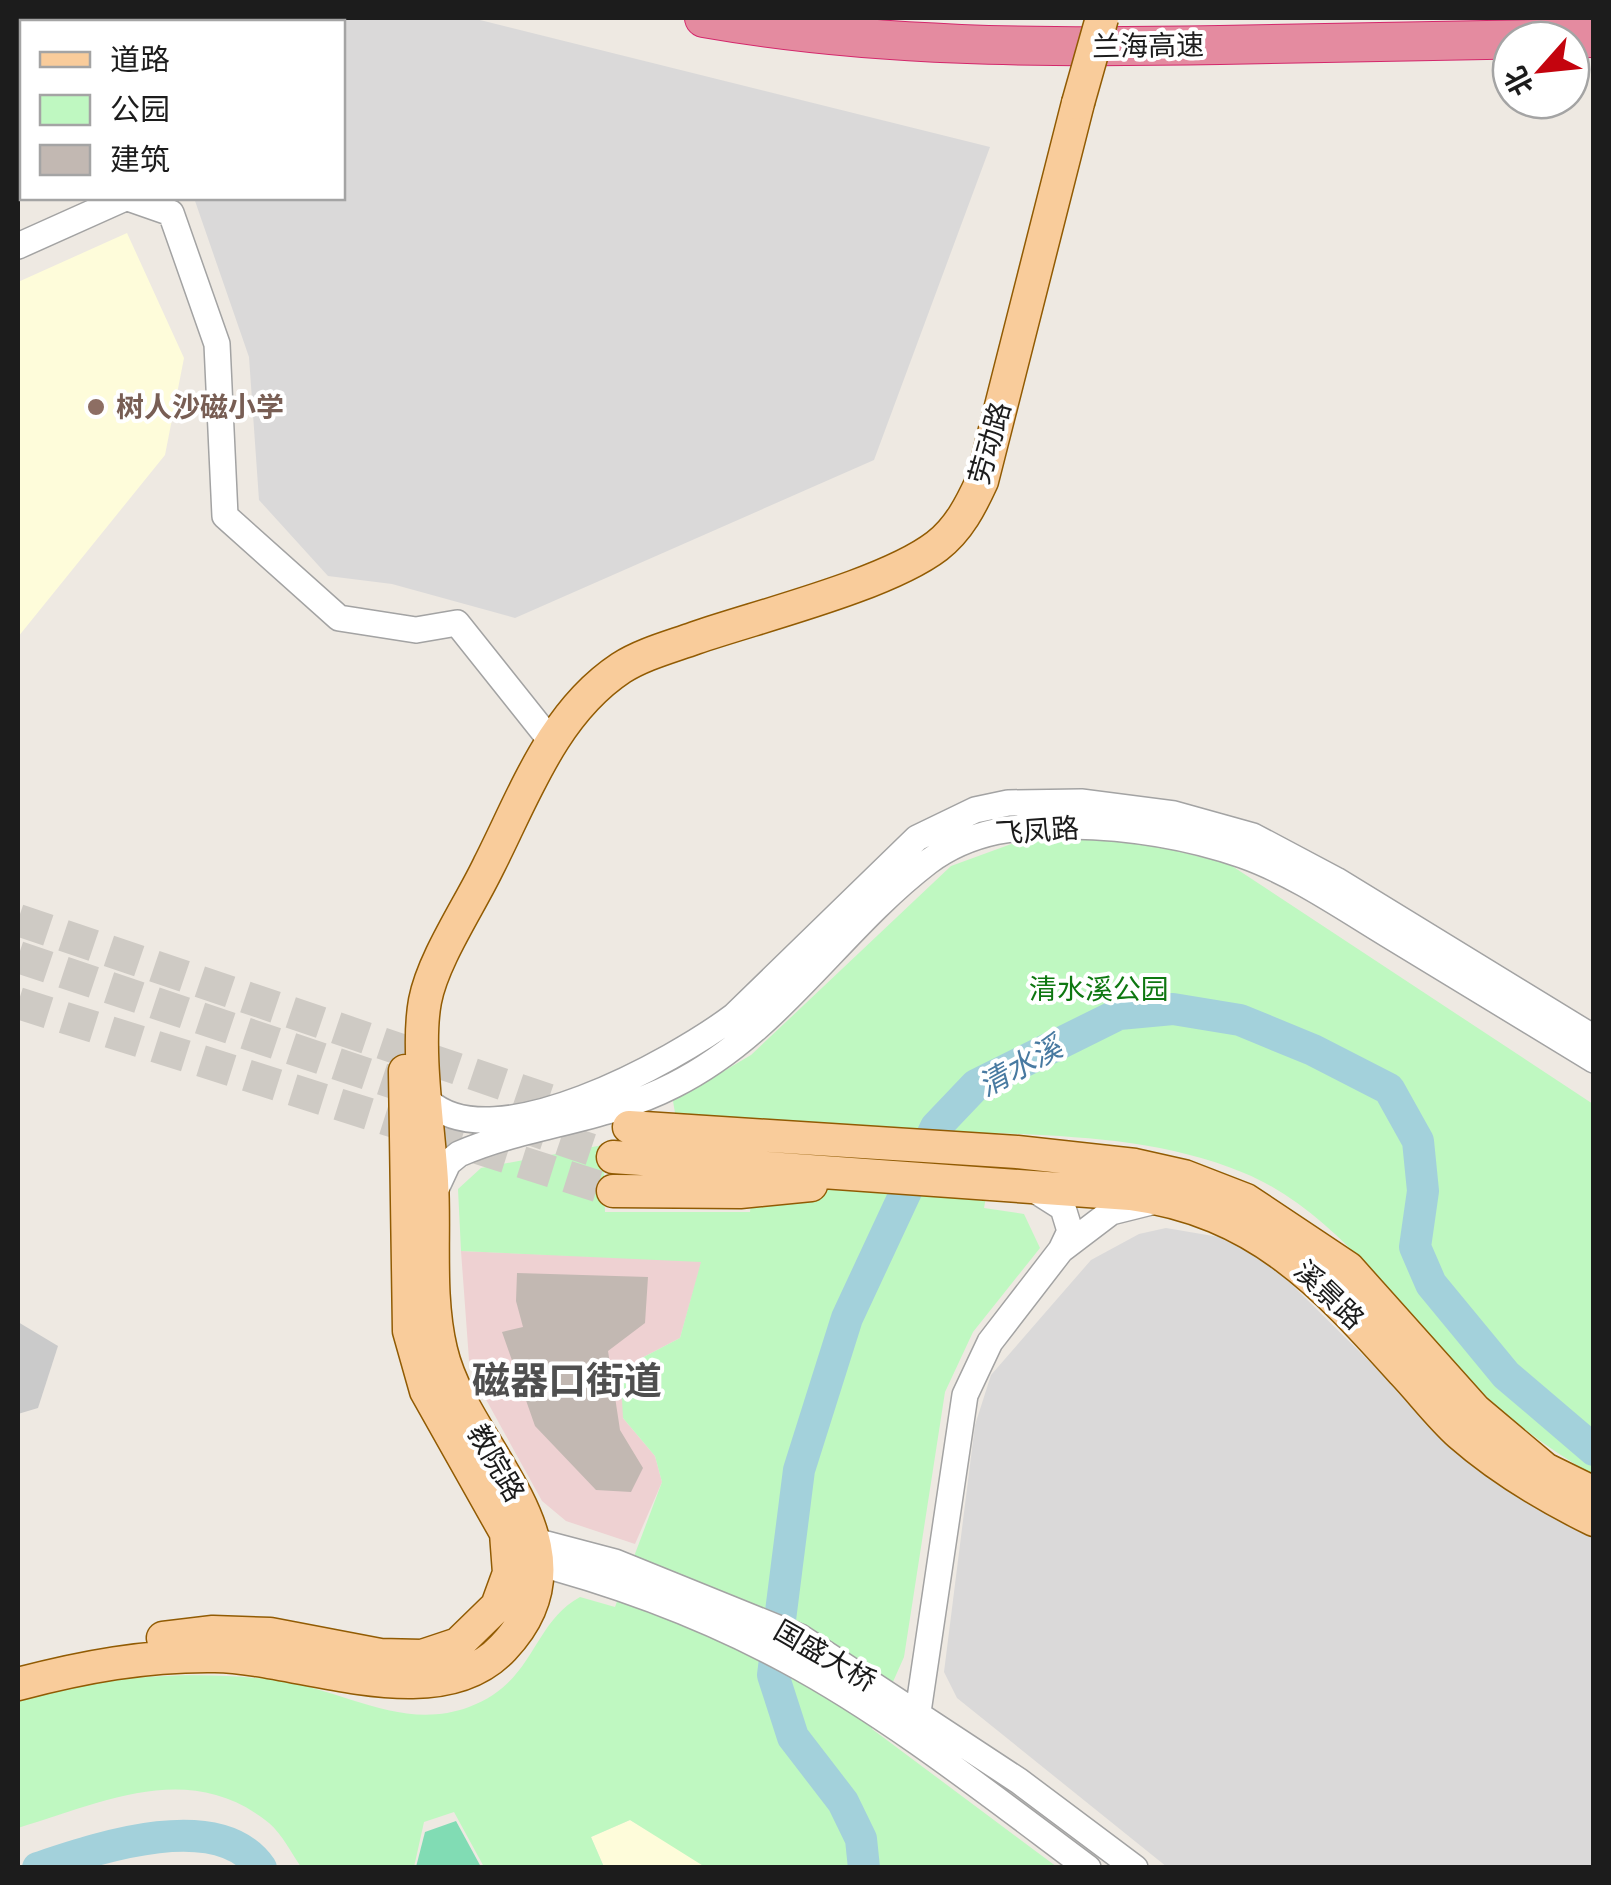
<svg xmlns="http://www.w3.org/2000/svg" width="1611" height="1885" viewBox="0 0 1611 1885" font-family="Poppins,'Noto Sans SC',sans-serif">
	<rect width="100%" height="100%" fill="#eee9e2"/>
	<!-- residential -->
	<path fill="#dad9d9" d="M18,18H472L990,147L874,460L515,618L392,584L328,576L259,500L249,357L194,198H342V22H22V76L18,74Z
		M1166,1228L1219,1237L1270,1263L1471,1462L1593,1534V1867H1167L957,1698L944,1672L975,1425L991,1375L1091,1260L1139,1234Z"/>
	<!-- commercial -->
	<path fill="#eed1d2" d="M461,1251L702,1261L680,1338L638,1360L623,1418L655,1456L662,1482L635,1544L566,1521L542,1501L478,1385L469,1360Z"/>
	<!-- education -->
	<path fill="#fefcda" d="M127,233L184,358L165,455L18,637V282Z
		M630,1820L705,1865V1867H604L591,1837Z"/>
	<!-- religious -->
	<path fill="#cacaca" d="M18,1322L58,1346L38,1408L18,1414Z"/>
	<!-- park -->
	<path fill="#bff8c1" d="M1075,838L1148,844L1229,864L1593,1104V1475C1556,1453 1521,1429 1489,1399C1412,1328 1344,1214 1244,1173C1164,1140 1083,1137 998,1133L984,1208L1024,1214L1040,1248L973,1332L945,1392L904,1657L872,1729L1057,1867H705L630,1820L591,1837L604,1867H484L454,1812L424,1822L414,1867H301C292,1854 282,1834 269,1823C190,1759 104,1802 18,1828V1702C98,1675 191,1670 276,1680C343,1689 402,1732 469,1707C536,1682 531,1624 580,1597L615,1607L662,1482L655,1456L623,1418L621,1381L638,1360L680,1338L701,1262L461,1251L458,1189L481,1168L603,1145L605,1212H750L759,1119L675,1113L673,1101L751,1055L951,866L1014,843Z"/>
	<!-- pitch -->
	<path fill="#81dcb4" d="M456,1821L481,1867H416L425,1832Z"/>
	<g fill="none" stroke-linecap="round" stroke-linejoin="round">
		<!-- river -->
		<path stroke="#a3d1db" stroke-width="32" d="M38,1868C95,1849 218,1806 261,1868
			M864,1868L861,1839L843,1802L793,1737L773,1675L799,1470L847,1318L936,1127L976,1085L1119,1014L1173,1009L1240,1020L1313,1050L1389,1089L1418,1141L1423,1191L1415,1247L1431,1284L1506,1375L1594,1450"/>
	</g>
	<!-- building -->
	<path fill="#c2b8b2" d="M517,1273L648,1277L645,1323L608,1351L620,1430L643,1468L631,1492L596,1490L535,1426L502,1332L523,1327L516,1301Z"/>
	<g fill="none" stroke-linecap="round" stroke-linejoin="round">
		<!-- major-tunnel -->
		<path stroke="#cecac4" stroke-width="32" stroke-dasharray="32 16" stroke-linecap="butt" d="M18,920L582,1111
			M18,957L430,1095
			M18,1003L613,1191
			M515,1124L613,1157"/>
		<defs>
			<path id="minor" d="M128,198L171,213L217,344L225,516L339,618L416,630L457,623L551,741
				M18,246L125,198
				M428,1101C493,1162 674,1061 734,1016L917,838L975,810L1008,803L1081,802L1174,814L1253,836L1336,880L1594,1038
				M434,1193L448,1163L459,1154C528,1124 602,1122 674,1085C778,1033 838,931 928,862C971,830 1019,825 1071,826C1128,827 1187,836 1242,855C1293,873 1341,906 1387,934C1456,976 1525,1018 1594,1060
				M1061,1250L1111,1212L1151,1202
				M520,1537L615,1562L800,1637L1019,1781L1135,1868
				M522,1559C612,1582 704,1616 786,1660C889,1715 994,1798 1088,1868
				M918,1712L965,1395L990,1342L1061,1250L1070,1231L1063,1208L1033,1189"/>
			<path id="major" d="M629,1127L1017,1152L1135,1165L1184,1176L1246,1200L1348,1268L1475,1410L1545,1469L1594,1493
				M613,1157L1130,1194C1257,1211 1322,1282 1403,1372C1422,1392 1439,1415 1460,1434C1501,1470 1545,1496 1594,1520
				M613,1191L740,1192L811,1185
				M163,1638L213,1632L270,1634L380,1655L422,1656L458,1644L497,1606L509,1573L506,1533L426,1391L409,1331L405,1071
				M18,1684C83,1667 146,1655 215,1656C300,1657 437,1719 503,1648C600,1546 464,1450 441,1350C428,1296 435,1236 432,1181C429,1130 416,1049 425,1001C433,959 470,905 489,865C524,796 553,713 621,668C643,654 670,647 695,638C759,616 886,585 937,546C959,529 971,505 982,481L1078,103"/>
			<path id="highway" d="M704,18C875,48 1046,48 1220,45C1345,43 1469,40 1594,38"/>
		</defs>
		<!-- minor casing -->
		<use href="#minor" stroke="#a3a3a3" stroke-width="28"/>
		<!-- major casing -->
		<use href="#major" stroke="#915b03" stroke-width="35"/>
		<!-- highway casing -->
		<use href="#highway" stroke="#d3276b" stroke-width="40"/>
		<!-- minor -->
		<use href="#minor" stroke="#fff" stroke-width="25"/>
		<!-- major -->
		<use href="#major" stroke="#f9cc9b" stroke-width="32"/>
		<!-- highway -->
		<use href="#highway" stroke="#e48ba0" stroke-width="38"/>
		<defs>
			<path id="major-bridge" d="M1078,103L1102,18"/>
		</defs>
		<!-- major-bridge casing -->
		<use href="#major-bridge" stroke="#915b03" stroke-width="35" stroke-linecap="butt"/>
		<!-- major-bridge -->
		<use href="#major-bridge" stroke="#f9cc9b" stroke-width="32"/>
	</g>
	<!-- markers -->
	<circle fill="#8d6e63" stroke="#fff" stroke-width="4" cx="96" cy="407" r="10"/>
	<g text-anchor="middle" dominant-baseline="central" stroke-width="8" stroke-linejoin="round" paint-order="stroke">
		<!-- street labels -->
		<g font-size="28" fill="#1c1c1c" stroke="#fff">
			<text transform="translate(1148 46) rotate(-1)">兰海高速</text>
			<text transform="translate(990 443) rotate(-74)">劳动路</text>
			<text transform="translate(1037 831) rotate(-4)">飞凤路</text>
			<text transform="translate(1329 1295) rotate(44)">溪景路</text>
			<text transform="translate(496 1463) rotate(60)">教院路</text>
			<text transform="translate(825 1656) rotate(30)">国盛大桥</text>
		</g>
		<!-- education labels -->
		<g font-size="28" font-weight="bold" fill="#785e54" stroke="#fff" text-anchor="start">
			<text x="116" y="407">树人沙磁小学</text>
		</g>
		<!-- park labels -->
		<g font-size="28" fill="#0e7711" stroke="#fff">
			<text x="1099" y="989">清水溪公园</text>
		</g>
		<!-- water labels -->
		<g font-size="30" font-style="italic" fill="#487aa1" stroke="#fff">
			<text transform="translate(1020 1066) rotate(-29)">清水溪</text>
		</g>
		<!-- district labels -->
		<g font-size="38" font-weight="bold" fill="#4f4f4f" stroke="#fff">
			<text x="567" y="1380">磁器口街道</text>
		</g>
	</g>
	<!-- border -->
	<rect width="1611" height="1885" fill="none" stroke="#1c1c1c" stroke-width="40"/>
	<!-- legend -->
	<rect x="20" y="20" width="325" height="180" fill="#ffffff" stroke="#a4a4a4" stroke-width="2.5"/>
	<rect x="40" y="52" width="50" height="15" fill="#f9cc9b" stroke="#a4a4a4" stroke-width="2.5"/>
	<text x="110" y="70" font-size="30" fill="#1c1c1c">道路</text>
	<rect x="40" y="95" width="50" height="30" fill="#bff8c1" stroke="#a4a4a4" stroke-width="2.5"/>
	<text x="110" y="120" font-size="30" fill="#1c1c1c">公园</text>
	<rect x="40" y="145" width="50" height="30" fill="#c2b8b2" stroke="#a4a4a4" stroke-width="2.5"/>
	<text x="110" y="170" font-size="30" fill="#1c1c1c">建筑</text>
	<!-- north arrow -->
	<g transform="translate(1541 70) rotate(243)"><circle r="48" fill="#ffffff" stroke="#a4a4a4" stroke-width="2.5"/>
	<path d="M0-8L18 38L0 25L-18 38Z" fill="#c4040e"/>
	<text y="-15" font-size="28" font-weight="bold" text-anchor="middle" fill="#1c1c1c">北</text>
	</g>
</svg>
